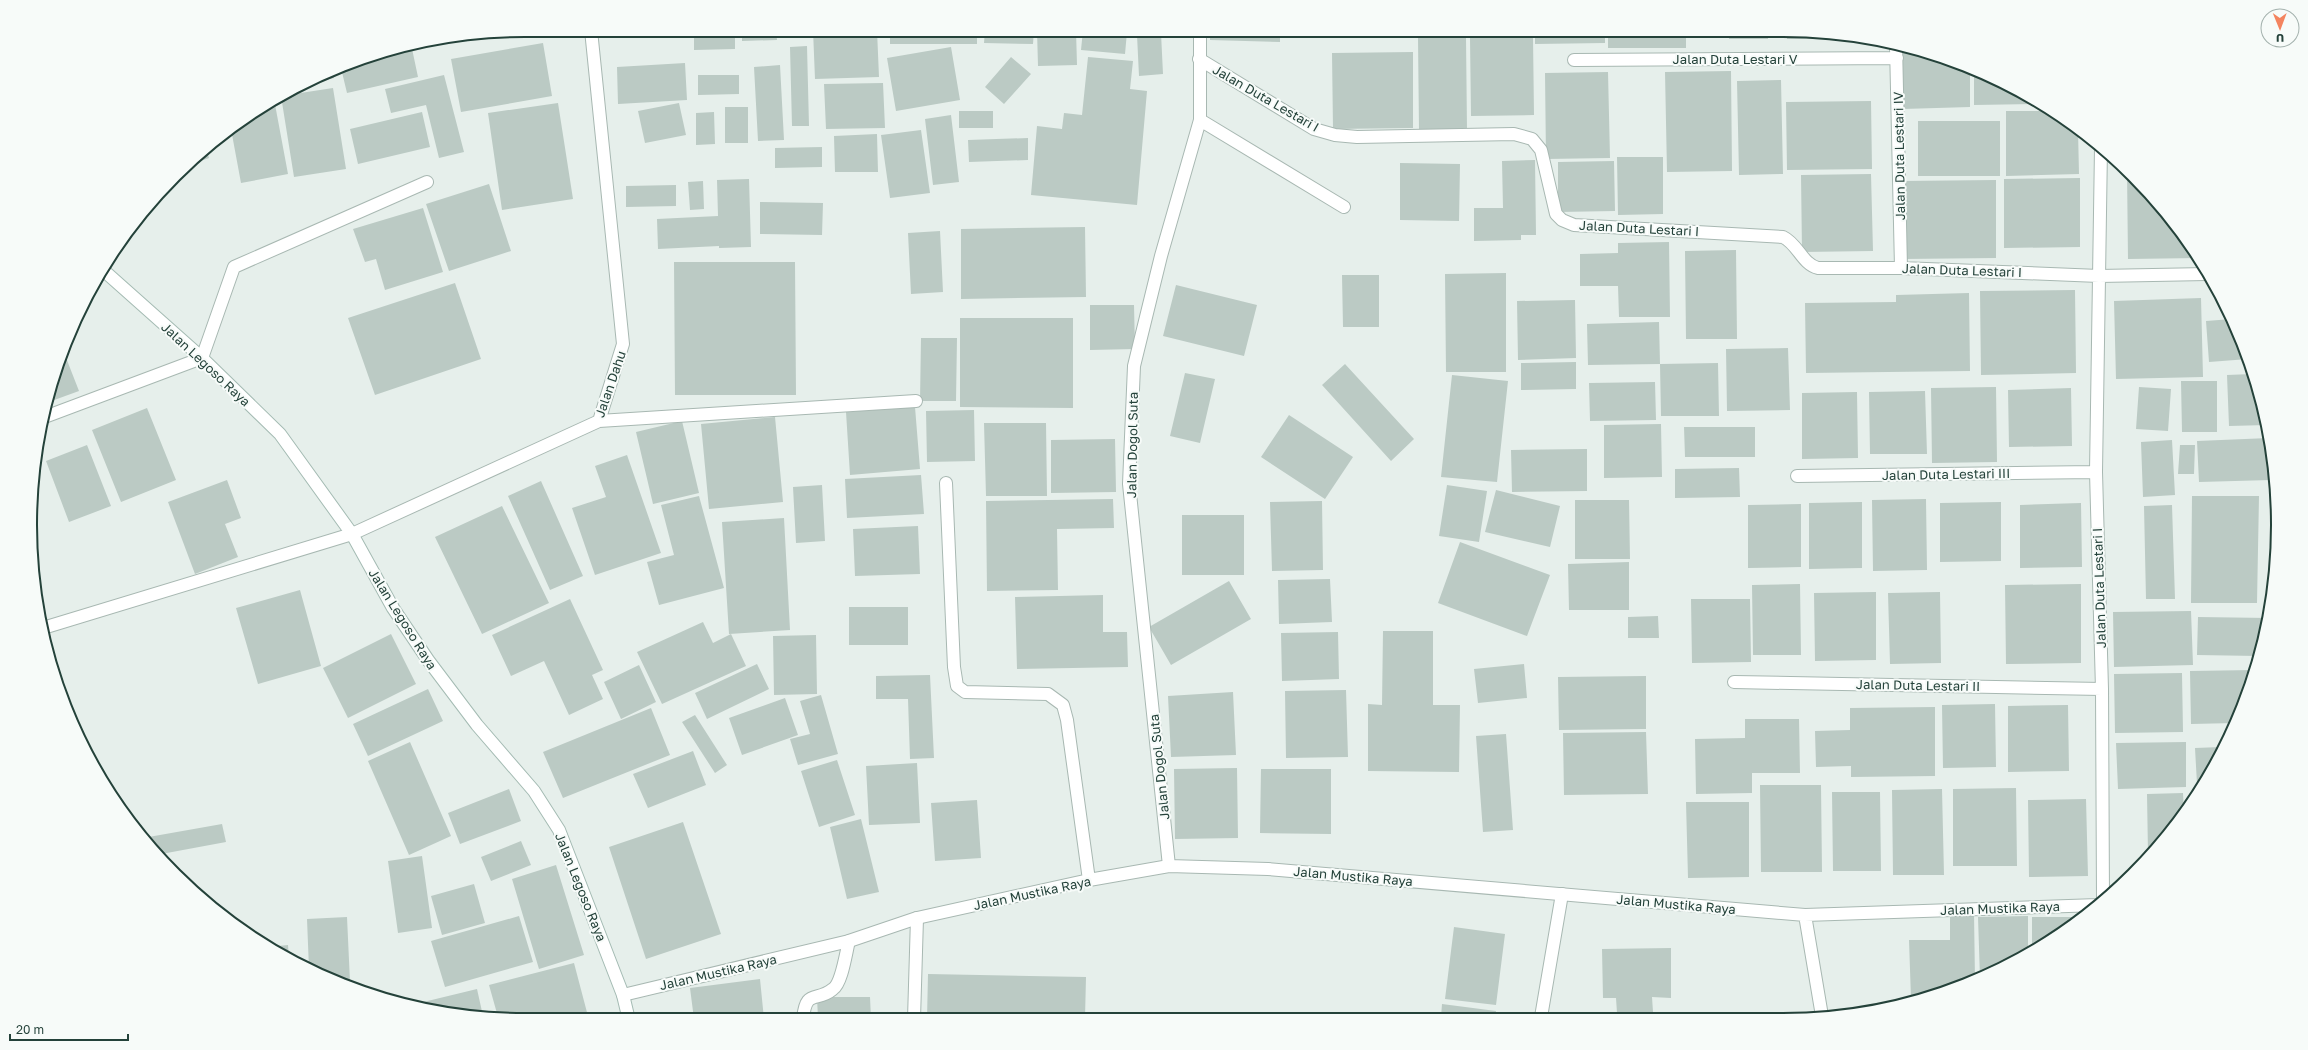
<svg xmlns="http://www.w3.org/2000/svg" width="2308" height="1050" viewBox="0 0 2308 1050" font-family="'Golos Text',sans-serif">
	<rect width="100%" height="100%" fill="#e6efeb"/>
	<!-- building -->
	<path fill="#bbcac4" d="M694,30H735V49L694,50Z
		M742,30H776L777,40L742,41Z
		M813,30H877L879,77L815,79Z
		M890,30H977V44H890Z
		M985,30H1034L1033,44L984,43Z
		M1037,30H1076L1077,65L1038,66Z
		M1083,30L1127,32L1125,54L1081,50Z
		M1210,30H1280V42L1210,40Z
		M1333,30H1419V32L1333,33Z
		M1535,30H1605V43L1535,44Z
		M1608,30H1686V48H1608Z
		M1729,30H1768V39H1729Z
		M1787,30L1856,37V38L1787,39Z
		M1161,33L1163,74L1139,76L1137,35Z
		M1533,37L1534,115L1471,116L1470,38Z
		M1418,38H1466L1467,130H1419Z
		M543,43L552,96L461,112L451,59Z
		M411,44L418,77L347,93L341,68L366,56Z
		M807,46L809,126H792L790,47Z
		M1902,46L1970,67V107L1903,109Z
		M951,47L960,100L896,111L887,58Z
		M1413,52V128L1333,129L1332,53Z
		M1011,57L1031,74L1004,104L985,87Z
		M1088,57L1133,61L1130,89L1147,91L1137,205L1031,195L1037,126L1062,129L1064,113L1082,115Z
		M685,63L687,100L618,104L617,67Z
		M780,65L784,140L758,141L754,67Z
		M1974,68L2038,103V104L1974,105Z
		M333,71L334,78L303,85Z
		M1731,71L1732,171L1667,172L1665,72Z
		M1608,72L1610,158L1546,159L1545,73Z
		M444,75L464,152L439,158L426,105L391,113L385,89Z
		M698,75H739V94L698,95Z
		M1781,80L1783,174L1739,175L1737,81Z
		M883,83L885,128L826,129L824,84Z
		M333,88L346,169L294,177L281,96Z
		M274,99L288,174L241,183L231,129Z
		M1871,101L1872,169L1787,170L1786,102Z
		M558,103L573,199L502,210L488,113Z
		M679,103L686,135L645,143L638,111Z
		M725,107H748V143H725Z
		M959,111H993V128H959Z
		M2006,111H2054L2078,130L2079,174L2006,176Z
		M422,112L430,147L358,164L350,129Z
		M714,112L715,144L696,145V113Z
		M951,115L959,182L933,185L925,119Z
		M1918,121H2000V176H1918Z
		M921,130L930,193L890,198L881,135Z
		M877,134L878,172H835L834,136Z
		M1028,138V160L969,162L968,140Z
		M822,147V167L775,168V148Z
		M206,148L209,158L186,166L199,153Z
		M1617,157H1663V214L1618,215Z
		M1535,160L1536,235H1521V240L1474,241V208H1503L1502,161Z
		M1614,161L1615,211L1558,212V162Z
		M1400,163L1460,164L1459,221L1400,220Z
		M2127,170L2194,250L2199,258L2128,259Z
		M1871,174L1873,251L1802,252L1801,175Z
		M2080,178V247L2004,248V179Z
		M749,179L751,247L719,248V246L658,249L657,219L718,216L717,180Z
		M1996,180V258L1903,259L1902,181Z
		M703,181L704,209L690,210L688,182Z
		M489,184L511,251L449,271L426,204Z
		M676,185V206L626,207V186Z
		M760,202L823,203L822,235L760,234Z
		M423,208L443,272L385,290L376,259L365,262L353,229Z
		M1085,227L1086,297L961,299V229Z
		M940,231L943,292L911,294L908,233Z
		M1669,242L1670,317H1619L1618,286H1580V254L1618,253V243Z
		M1736,250L1737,339H1686L1685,251Z
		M674,262H795L796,395H675Z
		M1506,273V372H1446L1445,274Z
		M1342,275H1379V327H1343Z
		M455,283L481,359L375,395L348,318Z
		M1176,285L1257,305L1244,356L1163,336Z
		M2075,290L2076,373L1981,375L1980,291Z
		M1969,293L1970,371L1806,373L1805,303L1896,302V295Z
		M2201,298L2203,377L2116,379L2114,301Z
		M1575,300L1576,358L1518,360L1517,301Z
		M1090,305H1134L1135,349L1090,350Z
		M960,318H1073V408L960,407Z
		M2232,319L2240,335L2248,359L2209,362L2206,321Z
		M1659,322L1660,364L1588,365L1587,324Z
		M921,338H957L956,401H920Z
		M1788,348L1790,410L1727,411L1726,349Z
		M63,350L79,391L46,403L56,366Z
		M1576,362V389L1521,390V363Z
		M1718,363L1719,416H1661L1660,364Z
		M1345,364L1414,439L1391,461L1322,385Z
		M1185,373L1215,379L1200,443L1170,436Z
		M2252,374L2267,425L2229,426L2227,375Z
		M1452,375L1508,381L1497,482L1441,477Z
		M2181,381H2217V432H2182Z
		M1655,382L1656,420L1590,421L1589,383Z
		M1996,387L1997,462L1932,463L1931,388Z
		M2139,387L2171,389L2168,431L2136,429Z
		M2071,388L2072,446L2009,447L2008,390Z
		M1925,391L1927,454H1870L1869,392Z
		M1857,392L1858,458L1802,459V393Z
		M915,407L920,469L850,475L846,412Z
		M147,408L176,480L121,502L92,430Z
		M974,410L975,461L927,462L926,411Z
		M1289,415L1353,457L1325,499L1261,457Z
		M775,417L783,502L709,509L701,424Z
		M682,421L699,493L653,504L636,432Z
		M984,423H1046L1047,496H986Z
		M1661,424L1662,477L1604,478V425Z
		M1684,427H1755V457H1685Z
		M2269,438L2271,480L2199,482L2197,441Z
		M1115,439L1116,492L1051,493V440Z
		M2172,440L2175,495L2143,497L2141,442Z
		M87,445L111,506L69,522L46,461Z
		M2180,445H2195L2194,474H2178Z
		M1587,449V491L1512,492L1511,450Z
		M627,455L661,553L595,575L572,508L606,497L595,466Z
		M1739,468L1740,497L1675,498V469Z
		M921,475L924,514L847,518L845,479Z
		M227,480L241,518L225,524L238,557L195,574L168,502Z
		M541,481L583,576L550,590L508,496Z
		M822,485L825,541L796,543L793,487Z
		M1447,485L1487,491L1479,542L1439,536Z
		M1496,490L1560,506L1550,547L1485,532Z
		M699,496L724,588L659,605L647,562L674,555L661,505Z
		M2192,496H2259L2257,603H2191Z
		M1113,499L1114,528L1057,529L1058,590L987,591L986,501Z
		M1926,499L1927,570L1873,571L1872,500Z
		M1575,500H1629L1630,559H1575Z
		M1322,501L1323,570L1272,571L1270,502Z
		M1862,502V568L1809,569V503Z
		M2001,502V561L1940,562V503Z
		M2081,503L2082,567L2020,568V505Z
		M1801,504V567L1748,568V505Z
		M2172,505L2175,599H2146L2144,506Z
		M502,506L549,603L482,634L435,537Z
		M31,511L36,522L30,524L31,514Z
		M1182,515H1244V575H1182Z
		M784,518L790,630L729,634L722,522Z
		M918,526L920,574L855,576L853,529Z
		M1460,542L1550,575L1527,636L1438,603Z
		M1629,562V610H1569L1568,564Z
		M1330,579L1332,622L1279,624L1278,580Z
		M1229,581L1251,619L1171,665L1149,627Z
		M1800,584L1801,655H1753L1752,585Z
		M2081,584V663L2006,664L2005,585Z
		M300,590L321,666L258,684L236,608Z
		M1876,592V660L1815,661L1814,593Z
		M1940,592L1941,663L1890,664L1888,593Z
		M1103,595V632H1127L1128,667L1017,669L1015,597Z
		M570,599L603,670L592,675L603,699L569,715L544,661L511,676L492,635Z
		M1691,599H1750L1751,662L1692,663Z
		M849,607H908V645H849Z
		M2191,611L2193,665L2114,667L2113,612Z
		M1658,616L1659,638H1628V617Z
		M2198,617L2269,618L2258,656L2197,655Z
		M703,622L713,643L731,634L746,666L662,704L637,652Z
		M1383,631H1433V705H1460L1459,772L1368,771V704L1382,705Z
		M1338,632L1339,679L1282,681L1281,633Z
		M391,634L416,684L348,718L323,668Z
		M816,635L817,694L774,695L773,636Z
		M757,664L769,689L707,719L695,693Z
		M1524,664L1527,698L1478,703L1474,669Z
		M639,665L656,702L621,719L604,682Z
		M2254,670L2240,714L2235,723L2191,724L2190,671Z
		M2182,673L2183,732L2115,733L2114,674Z
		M930,675L934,758L910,759L908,699H876V676Z
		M1646,676V729L1559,730L1558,677Z
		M428,689L443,721L368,756L353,724Z
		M1346,690L1348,757L1286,758L1285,691Z
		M1233,692L1236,755L1171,757L1168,696Z
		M821,695L838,754L798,765L790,739L810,734L800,701Z
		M785,698L798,735L742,755L729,718Z
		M1995,704L1996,767L1943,768L1942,705Z
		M2068,705L2069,771L2008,772V706Z
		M1935,707V776L1851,777V766L1816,767L1815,731L1850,730V708Z
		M651,708L670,755L563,798L543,752Z
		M695,715L727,765L715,773L682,722Z
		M1745,719H1799L1800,773H1752V793L1696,794L1695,739L1745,738Z
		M1646,732L1648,794L1564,795L1563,733Z
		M1506,734L1513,830L1483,832L1476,736Z
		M410,742L451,836L409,855L368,761Z
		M2186,742V787L2118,789L2116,743Z
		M2221,747L2200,784H2197L2195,748Z
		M693,751L706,785L648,808L633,774Z
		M837,760L855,815L819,827L801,771Z
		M917,763L920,823L869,825L866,766Z
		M1237,768L1238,838L1175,839L1174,769Z
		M1261,769H1331V834L1260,833Z
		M1760,785H1821L1822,872H1761Z
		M2016,788L2017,866H1953V789Z
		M509,789L521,821L460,844L448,813Z
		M1942,789L1944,875H1893L1892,790Z
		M1832,792H1880L1881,871H1833Z
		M2183,793L2184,813L2176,826L2148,854L2147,794Z
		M2086,799L2088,876L2029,877L2028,800Z
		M977,800L981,858L935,861L931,803Z
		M1686,802H1749V877L1688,878Z
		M861,819L879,892L847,899L830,827Z
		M683,822L721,934L646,959L609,847Z
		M222,824L226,842L156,855L143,838Z
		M521,841L531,865L491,881L481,857Z
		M422,856L432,928L398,933L388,861Z
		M556,865L584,955L539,969L512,879Z
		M474,884L485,923L442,935L431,896Z
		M1974,913L1975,981L1911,999L1909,940H1950V914Z
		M519,916L533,962L445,987L431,941Z
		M2028,916V950L1980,978L1978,917Z
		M347,917L350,982L337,983L309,969L307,919Z
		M2032,917H2081V920L2032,948Z
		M1454,927L1505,934L1496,1005L1445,999Z
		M288,945L289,959L268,947Z
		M1671,948V998L1652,997L1653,1012L1617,1013L1616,998H1603L1602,949Z
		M574,963L589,1020H525L498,1017L489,985Z
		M928,974L1086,977L1085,1018L927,1019Z
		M760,979L764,1019H694L690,988Z
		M477,989L483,1016L428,1010L411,1005Z
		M817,997H870L871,1019H818Z
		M1442,1004L1496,1011L1495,1017H1441Z"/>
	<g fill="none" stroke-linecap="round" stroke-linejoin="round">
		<defs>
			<path id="lane" d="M1541,1017L1562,894
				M803,1019C806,988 816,1003 833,989C842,983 846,952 849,941
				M914,1019L917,918"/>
			<path id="street" d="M1896,45L1901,268
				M1199,59L1314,129L1335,135L1357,137L1514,134L1532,139L1541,150L1556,214L1562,220L1574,225L1783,237C1798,244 1802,264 1818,268H1901L2099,276L2207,274
				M1574,60L1897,58
				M1200,120L1344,207
				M2101,148L2096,472L2102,689L2103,899
				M42,418L202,358L234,267L427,182
				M599,421L916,401
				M1797,476L2096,472
				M946,483L954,667L957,686L965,692L1048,694L1063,705L1067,720L1089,880
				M43,628L352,534L599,421L623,344L591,30
				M1734,682L2102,689
				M1169,866L1129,484L1134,366L1161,256L1200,120V30
				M1805,915L1822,1016
				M623,995L849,941L917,918L1089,880L1169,866L1268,869L1805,915L2098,905"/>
			<path id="secondary" d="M102,269L202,358L280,434L352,534L393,608L428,660L477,725L534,791L559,830L623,995L629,1020"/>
		</defs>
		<!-- lane casing -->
		<use href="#lane" stroke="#a8b8b2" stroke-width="14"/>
		<!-- street casing -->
		<use href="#street" stroke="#a8b8b2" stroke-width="14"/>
		<!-- secondary casing -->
		<use href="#secondary" stroke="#a4bbb3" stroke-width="14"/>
		<!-- lane -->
		<use href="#lane" stroke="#fff" stroke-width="12"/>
		<!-- street -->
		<use href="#street" stroke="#fff" stroke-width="12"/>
		<!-- secondary -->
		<use href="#secondary" stroke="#fff" stroke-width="12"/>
	</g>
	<g text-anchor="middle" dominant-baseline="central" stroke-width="4" stroke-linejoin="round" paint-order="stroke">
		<!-- street labels -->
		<g font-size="13" fill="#24423a" stroke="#f7fbf9">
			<text x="1735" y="59">Jalan Duta Lestari V</text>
			<text transform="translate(1266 98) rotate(30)">Jalan Duta Lestari I</text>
			<text transform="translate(1899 156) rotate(-91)">Jalan Duta Lestari IV</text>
			<text transform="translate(1639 228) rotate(3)">Jalan Duta Lestari I</text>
			<text transform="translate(1962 270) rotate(2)">Jalan Duta Lestari I</text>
			<text transform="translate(206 364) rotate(43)">Jalan Legoso Raya</text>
			<text transform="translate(610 384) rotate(-71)">Jalan Dahu</text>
			<text transform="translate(1132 445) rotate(-89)">Jalan Dogol Suta</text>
			<text transform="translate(1946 474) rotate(-1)">Jalan Duta Lestari III</text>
			<text transform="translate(2099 588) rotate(-92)">Jalan Duta Lestari I</text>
			<text transform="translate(403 619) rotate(58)">Jalan Legoso Raya</text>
			<text transform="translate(1918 685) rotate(1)">Jalan Duta Lestari II</text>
			<text transform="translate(1159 767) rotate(-96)">Jalan Dogol Suta</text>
			<text transform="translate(1353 876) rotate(5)">Jalan Mustika Raya</text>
			<text transform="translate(581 887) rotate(68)">Jalan Legoso Raya</text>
			<text transform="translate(1032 893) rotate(-12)">Jalan Mustika Raya</text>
			<text transform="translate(1676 904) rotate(5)">Jalan Mustika Raya</text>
			<text transform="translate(2000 908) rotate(-2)">Jalan Mustika Raya</text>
			<text transform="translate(718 972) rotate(-13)">Jalan Mustika Raya</text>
		</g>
	</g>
	<!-- crop -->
	<path d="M0 0H2308V1050H0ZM525 37H1783A488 488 0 0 1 2271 525V525A488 488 0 0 1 1783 1013H525A488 488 0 0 1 37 525V525A488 488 0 0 1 525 37Z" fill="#f7fbf9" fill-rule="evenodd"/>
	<path fill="none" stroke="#24423a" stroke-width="2" d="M525 37H1783A488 488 0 0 1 2271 525V525A488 488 0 0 1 1783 1013H525A488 488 0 0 1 37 525V525A488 488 0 0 1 525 37Z"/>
	<!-- north arrow -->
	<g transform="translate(2280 28) rotate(179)"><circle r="19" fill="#f7fbf9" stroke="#a3b1ad"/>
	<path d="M0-3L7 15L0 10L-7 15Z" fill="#f4845f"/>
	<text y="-6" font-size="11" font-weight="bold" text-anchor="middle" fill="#24423a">U</text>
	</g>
	<!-- scale -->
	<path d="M10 1034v6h118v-6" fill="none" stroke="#24423a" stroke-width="2"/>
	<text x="16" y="1034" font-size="12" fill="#24423a" stroke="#f7fbf9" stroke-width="3" paint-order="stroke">20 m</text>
</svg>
